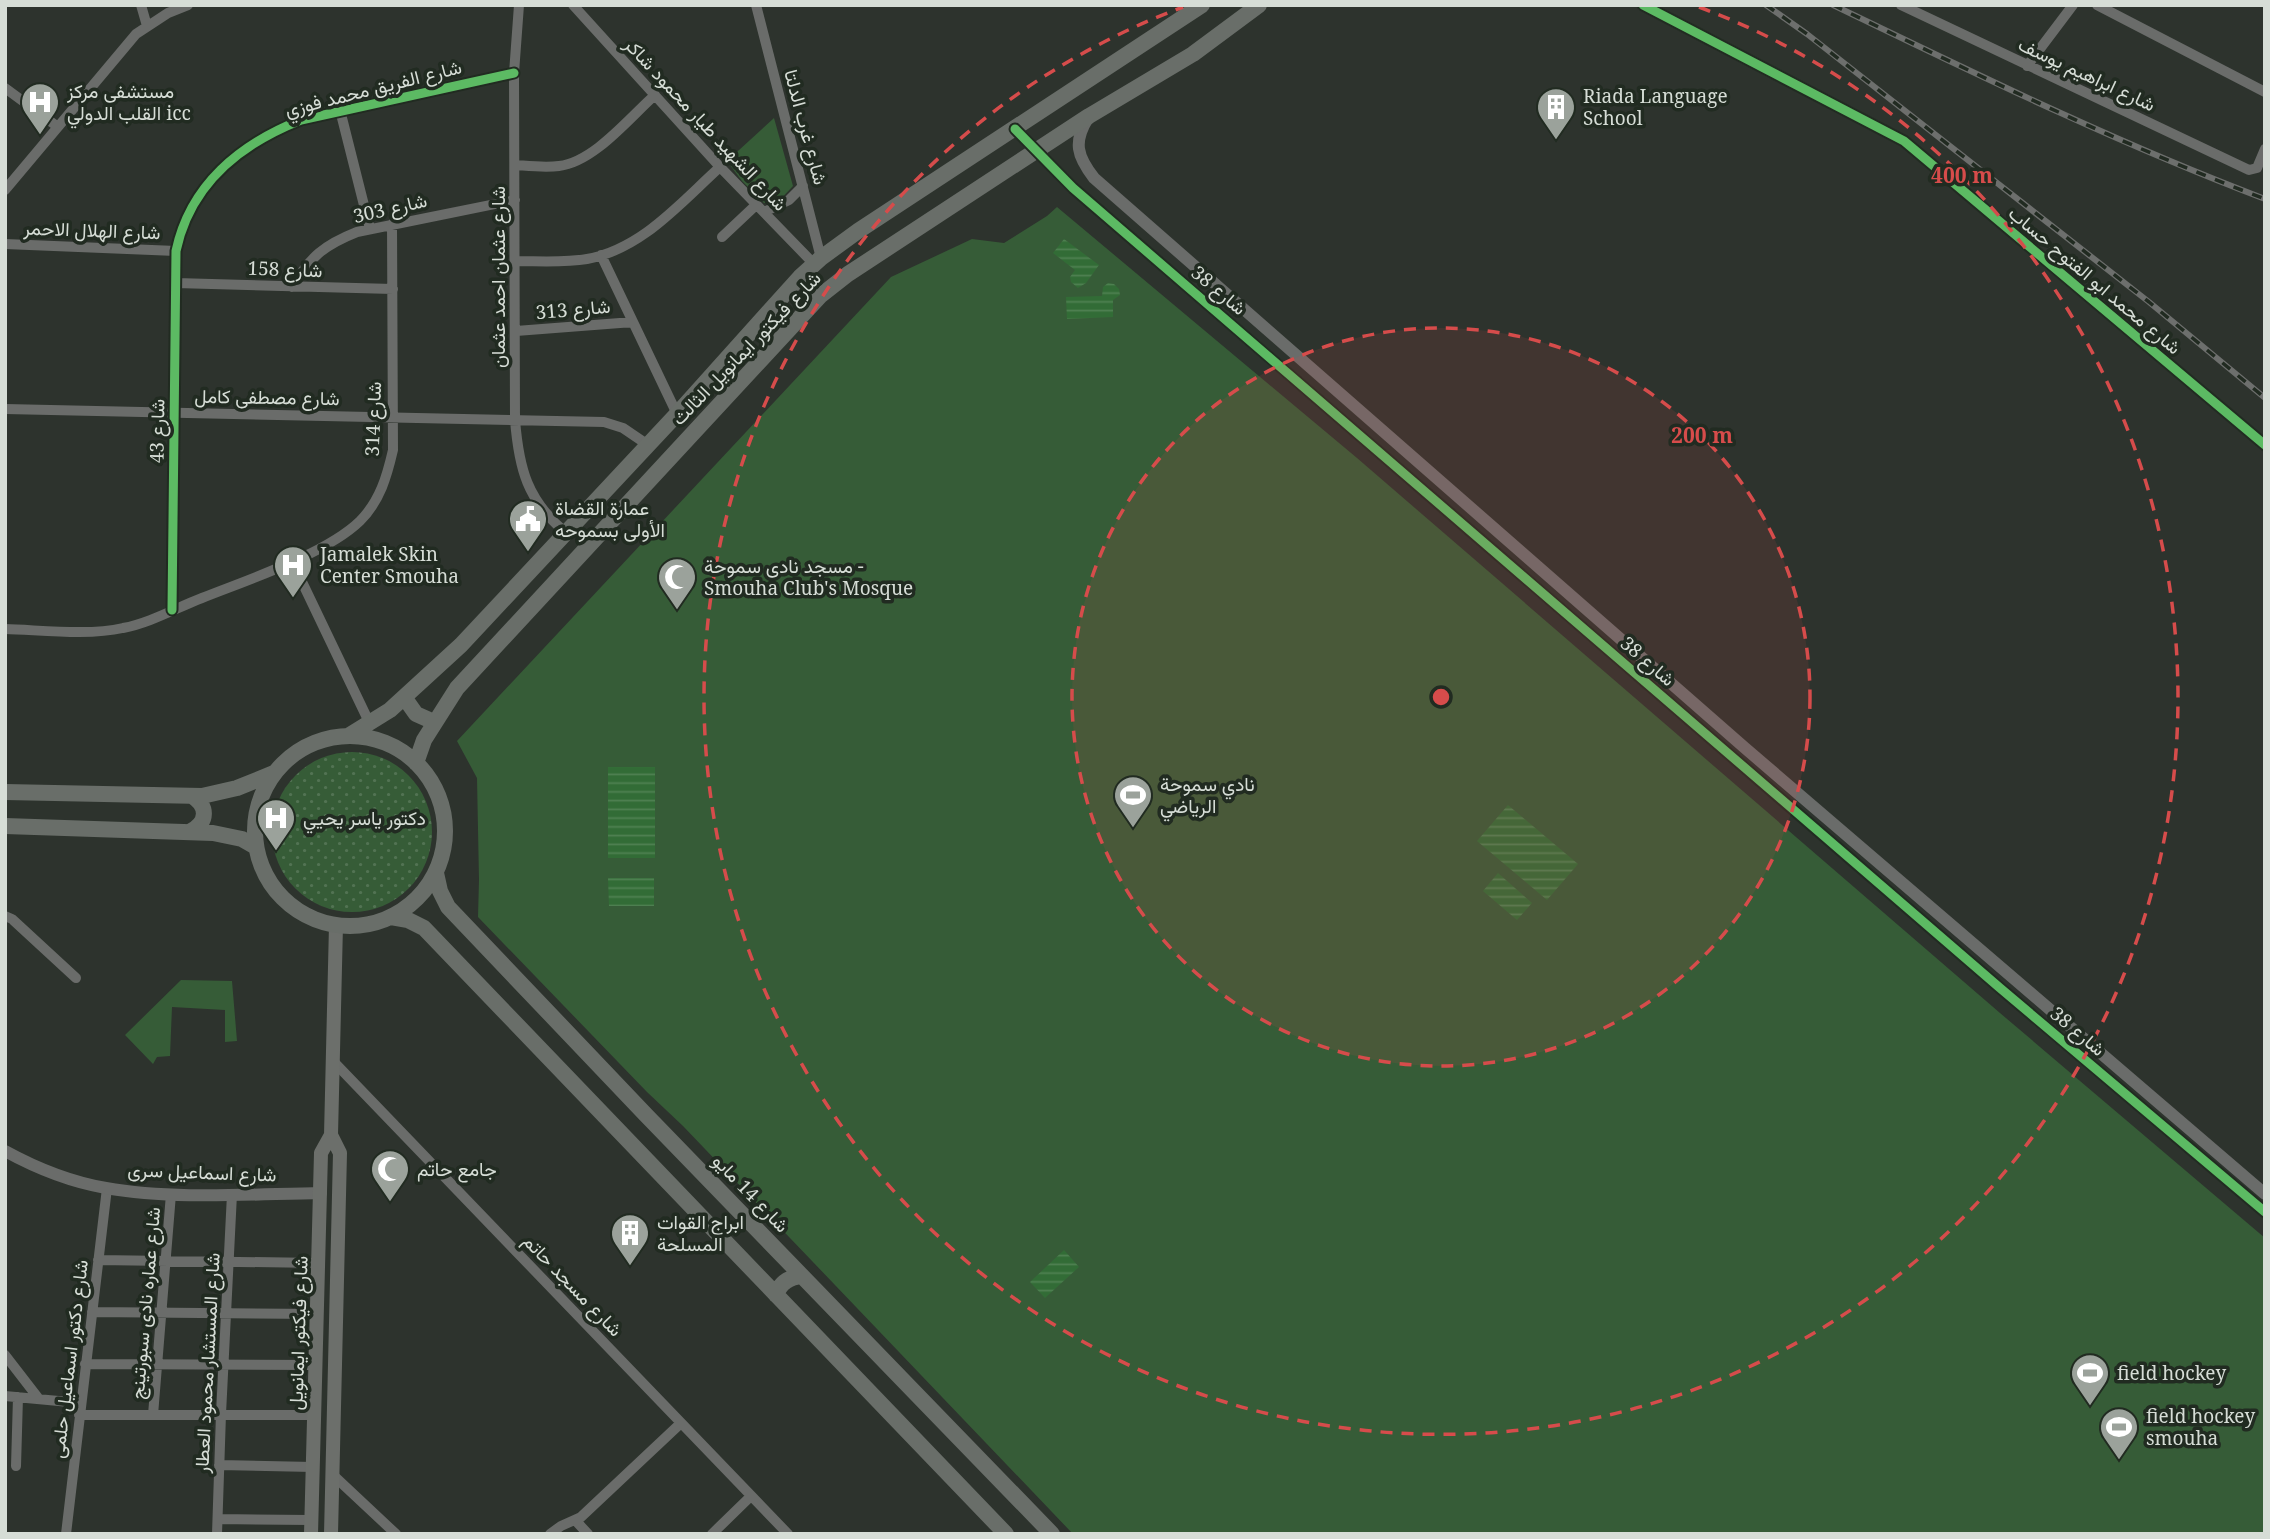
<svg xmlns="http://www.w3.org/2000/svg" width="2270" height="1539" viewBox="0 0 2270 1539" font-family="'Noto Serif',Vazirmatn,serif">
	<defs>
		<pattern id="garden-dots" width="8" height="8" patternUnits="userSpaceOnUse" patternTransform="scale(1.75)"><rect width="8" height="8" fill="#365c37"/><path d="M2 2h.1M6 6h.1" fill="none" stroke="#527353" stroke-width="1.8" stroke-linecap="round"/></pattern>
		<pattern id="water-rules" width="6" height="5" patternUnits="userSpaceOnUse" patternTransform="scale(1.75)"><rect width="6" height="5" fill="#326c36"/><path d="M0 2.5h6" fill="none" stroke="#4f8152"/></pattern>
	</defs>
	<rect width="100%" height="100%" fill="#2d332d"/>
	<!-- green -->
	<path fill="#365c37" d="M774,118L793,186L778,202L764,203L742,181L727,161Z
		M1057,207L1357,458L2000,1013L2265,1238V1534H1073L683,1126L647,1092L478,917L479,880L477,778L457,741L891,277L972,239L1004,243L1047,216Z
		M181,980L232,981L237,1041L225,1042V1010L172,1007L170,1056L157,1057L153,1064L125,1035Z"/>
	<!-- garden -->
	<path fill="url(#garden-dots)" d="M272 832a80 80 0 1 1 160 0a80 80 0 1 1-160 0Z"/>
	<!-- water -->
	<path fill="url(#water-rules)" d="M1064,239L1099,265L1086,283L1078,288L1071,282L1070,277L1075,270L1053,253Z
		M1108,283L1114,284L1119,289L1120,295L1113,300V317L1067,319L1066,297L1102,296L1103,287Z
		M608,767H655V858H608Z
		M1508,805L1578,864L1547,900L1477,841Z
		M1498,873L1532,903L1517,920L1483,891Z
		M608,878H654V906H609Z
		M1064,1250L1079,1267L1045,1298L1030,1282Z"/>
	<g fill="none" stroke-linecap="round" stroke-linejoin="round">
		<!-- minor -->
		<path stroke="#6a6c6a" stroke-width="10" d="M141,5L147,26
			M519,5L514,73L515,420C519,469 527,500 566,533
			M573,5L720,167L814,264
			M756,5L821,258
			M1901,5L2249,170L2257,168L2265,149
			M2097,5L2265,92
			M2027,66L2073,5
			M5,88L58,127
			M340,110L370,229
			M515,165C529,166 545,168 559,166C594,162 629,118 655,95
			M5,190L136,34L168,13L188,5
			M764,212L789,200L803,186
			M722,237L756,205
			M5,244L176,251
			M601,255L677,414
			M515,261C539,261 563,263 587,259C642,249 680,203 720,167
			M176,283L393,289
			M292,287C310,257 324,245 357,232L515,200
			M516,331L633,322
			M5,409L604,422L623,428L648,445
			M292,561L370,724
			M172,610L176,251C190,185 240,144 301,120L514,73
			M5,629C41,630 88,636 123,628C150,623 176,608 202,598C247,580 326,554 360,521C380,501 387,476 393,450L392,224
			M5,916L12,919L76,978
			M333,1061L788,1534
			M98,1260L319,1263
			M92,1312L318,1314
			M5,1355L39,1399
			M85,1364L316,1365
			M5,1396L80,1403
			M79,1415H315
			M153,1415L171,1194
			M219,1465L313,1467
			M16,1466L18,1397
			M333,1475L396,1534
			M218,1519L311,1520
			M576,1521L588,1534
			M66,1534L107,1188
			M217,1534L221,1414L232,1194
			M550,1534L561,1526L581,1517L681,1423
			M712,1534L751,1496"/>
		<!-- tertiary -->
		<path stroke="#6a6c6a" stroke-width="12" d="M1643,5L1904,141L2265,445
			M1088,118C1073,142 1077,156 1094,178L1745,748L2265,1194
			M1015,129L1073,188L2000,988L2265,1212
			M5,1151C36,1168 71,1182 106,1188C173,1200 252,1194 321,1193"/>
		<!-- secondary -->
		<path stroke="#6c6f6b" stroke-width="14" d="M311,1534L321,1153L331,1135
			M331,1534L340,1153L331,1135L336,925"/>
		<!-- primary -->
		<path stroke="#696e69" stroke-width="16" d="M404,697L416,714L434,722
			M348,736L390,710L461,645L677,414L800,277L821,258L858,231L1202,5
			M255 831a95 95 0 1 1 190 0a95 95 0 1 1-190 0Z
			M416,763L424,740L457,688L820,296L848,274L1089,116L1193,54L1259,5
			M5,792L202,796L237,788L274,773
			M5,826L213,833L242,839L256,847
			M191,831C208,822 208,806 192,796
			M436,873L440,891L448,907L646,1115L1052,1534
			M391,917L408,920L424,928L1006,1534
			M776,1295C780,1283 789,1277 802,1276"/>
		<defs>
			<path id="rail" d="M1766,5L1807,34L2149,302L2265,398
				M1833,5C1976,74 2117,143 2265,199"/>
		</defs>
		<!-- rail casing -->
		<use href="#rail" stroke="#6d6f6d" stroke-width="6"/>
		<!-- rail -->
		<use href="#rail" stroke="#212b21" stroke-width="3.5" stroke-dasharray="10" stroke-linecap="butt"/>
		<defs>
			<path id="cycleway" d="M1643,5L1904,141L2265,445
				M1015,129L1073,188L2000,988L2265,1212
				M172,610L176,251C190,185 240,144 301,120L514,73"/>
		</defs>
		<!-- cycleway casing -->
		<use href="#cycleway" stroke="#212b21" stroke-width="13"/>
		<!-- cycleway -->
		<use href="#cycleway" stroke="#5cba63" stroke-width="9"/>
	</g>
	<!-- distance rings -->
	<circle cx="1441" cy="697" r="369" fill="#d64c4b" fill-opacity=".12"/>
	<g fill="none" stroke="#d64c4b" stroke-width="3.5" stroke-dasharray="12 9">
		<circle cx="1441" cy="697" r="369"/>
		<path d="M1699 7A737 737 0 1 1 1183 7"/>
	</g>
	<!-- icons -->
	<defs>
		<symbol id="hospital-pin" viewBox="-11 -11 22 30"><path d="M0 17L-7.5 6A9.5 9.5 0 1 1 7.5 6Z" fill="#9ba29b" stroke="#212b21"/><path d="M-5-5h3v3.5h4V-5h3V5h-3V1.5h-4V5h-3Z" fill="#fff"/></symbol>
		<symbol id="building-pin" viewBox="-11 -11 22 30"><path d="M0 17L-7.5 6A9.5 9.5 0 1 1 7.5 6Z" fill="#9ba29b" stroke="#212b21"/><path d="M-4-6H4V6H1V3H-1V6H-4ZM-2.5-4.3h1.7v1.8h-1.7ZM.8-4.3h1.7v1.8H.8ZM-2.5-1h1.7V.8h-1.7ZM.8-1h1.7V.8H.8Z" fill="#fff"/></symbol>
		<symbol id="civic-pin" viewBox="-11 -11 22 30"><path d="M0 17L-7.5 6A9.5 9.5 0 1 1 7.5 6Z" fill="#9ba29b" stroke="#212b21"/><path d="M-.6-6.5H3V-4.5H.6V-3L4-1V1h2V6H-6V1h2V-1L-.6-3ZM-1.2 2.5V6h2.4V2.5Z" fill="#fff"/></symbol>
		<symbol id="mosque-pin" viewBox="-11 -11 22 30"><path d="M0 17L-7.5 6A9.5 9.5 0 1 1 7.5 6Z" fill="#9ba29b" stroke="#212b21"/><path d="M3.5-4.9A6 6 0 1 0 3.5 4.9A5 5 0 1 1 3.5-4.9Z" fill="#fff"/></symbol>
		<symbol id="stadium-pin" viewBox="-11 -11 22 30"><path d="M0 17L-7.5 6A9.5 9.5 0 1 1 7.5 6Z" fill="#9ba29b" stroke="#212b21"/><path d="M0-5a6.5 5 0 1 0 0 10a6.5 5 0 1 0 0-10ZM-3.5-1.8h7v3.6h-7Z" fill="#fff"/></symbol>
	</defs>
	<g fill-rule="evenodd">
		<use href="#hospital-pin" x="18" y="80" width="44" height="60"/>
		<use href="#building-pin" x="1534" y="85" width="44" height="60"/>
		<use href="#civic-pin" x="506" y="497" width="44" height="60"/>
		<use href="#hospital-pin" x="271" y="543" width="44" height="60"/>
		<use href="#mosque-pin" x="655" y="555" width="44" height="60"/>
		<use href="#stadium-pin" x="1111" y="773" width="44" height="60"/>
		<use href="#hospital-pin" x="254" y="796" width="44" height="60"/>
		<use href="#mosque-pin" x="368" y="1147" width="44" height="60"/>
		<use href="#building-pin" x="608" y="1211" width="44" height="60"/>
		<use href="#stadium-pin" x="2068" y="1351" width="44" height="60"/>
		<use href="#stadium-pin" x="2097" y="1405" width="44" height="60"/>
	</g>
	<g text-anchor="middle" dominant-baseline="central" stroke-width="7" stroke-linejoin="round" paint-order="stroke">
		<!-- street labels -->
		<g font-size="19" fill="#d6ddd6" stroke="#212b21">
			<text transform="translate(2087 74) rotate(25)">شارع ابراهيم يوسف</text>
			<text transform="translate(373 88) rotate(-14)">شارع الفريق محمد فوزي</text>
			<text transform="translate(706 124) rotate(47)">شارع الشهيد طيار محمود شاكر</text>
			<text transform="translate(806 127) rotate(75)">شارع غرب الدلتا</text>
			<text transform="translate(390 208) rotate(-13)">شارع 303</text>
			<text transform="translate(92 230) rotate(2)">شارع الهلال الاحمر</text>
			<text transform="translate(285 269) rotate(2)">شارع 158</text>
			<text transform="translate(498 277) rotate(-90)">شارع عثمان احمد عثمان</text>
			<text transform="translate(2095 280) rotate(40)">شارع محمد ابو الفتوح حساب</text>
			<text transform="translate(1219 290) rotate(40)">شارع 38</text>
			<text transform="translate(573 309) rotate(-5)">شارع 313</text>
			<text transform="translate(746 348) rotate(-46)">شارع فيكتور ايمانويل الثالث</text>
			<text transform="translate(267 397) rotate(1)">شارع مصطفى كامل</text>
			<text transform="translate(373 419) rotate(-88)">شارع 314</text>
			<text transform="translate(157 431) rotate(-89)">شارع 43</text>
			<text transform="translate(1648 661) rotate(41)">شارع 38</text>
			<text transform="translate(2078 1031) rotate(40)">شارع 38</text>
			<text transform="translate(202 1172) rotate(2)">شارع اسماعيل سرى</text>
			<text transform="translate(751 1193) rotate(46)">شارع 14 مايو</text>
			<text transform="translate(573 1285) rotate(46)">شارع مسجد حاتم</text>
			<text transform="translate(145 1303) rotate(-85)">شارع عماره نادى سبورتينج</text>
			<text transform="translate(298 1333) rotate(-88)">شارع فيكتور ايمانويل</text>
			<text transform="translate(69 1359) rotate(-83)">شارع دكتور اسماعيل حلمى</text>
			<text transform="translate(207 1363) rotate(-87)">شارع المستشار محمود العطار</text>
		</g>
		<!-- poi labels -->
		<g font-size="19" fill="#d6ddd6" stroke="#212b21" text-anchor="start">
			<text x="67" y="91">مستشفى مركز<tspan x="67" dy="22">القلب الدولي icc</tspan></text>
			<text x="1583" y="96">Riada Language<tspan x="1583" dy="22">School</tspan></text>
			<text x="555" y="508">عمارة القضاة<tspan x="555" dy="22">الأولى بسموحه</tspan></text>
			<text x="320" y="554">Jamalek Skin<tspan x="320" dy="22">Center Smouha</tspan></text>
			<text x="704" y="566">مسجد نادى سموحة -<tspan x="704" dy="22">Smouha Club's Mosque</tspan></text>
			<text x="1160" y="784">نادي سموحة<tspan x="1160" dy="22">الرياضي</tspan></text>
			<text x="303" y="818">دكتور ياسر يحيي</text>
			<text x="417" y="1169">جامع حاتم</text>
			<text x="657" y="1222">ابراج القوات<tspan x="657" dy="22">المسلحة</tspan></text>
			<text x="2117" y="1373">field hockey</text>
			<text x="2146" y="1416">field hockey<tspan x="2146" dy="22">smouha</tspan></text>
		</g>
	</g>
	<circle cx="1441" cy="697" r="10" fill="#d64c4b" stroke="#212b21" stroke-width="3.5"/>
	<g font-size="21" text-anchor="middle" font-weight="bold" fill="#d64c4b" stroke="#212b21" stroke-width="7" stroke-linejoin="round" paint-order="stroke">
		<text x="1962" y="183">400 m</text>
		<text x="1702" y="443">200 m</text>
	</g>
	<!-- border -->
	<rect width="2270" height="1539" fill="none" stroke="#d6ddd6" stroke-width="14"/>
</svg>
